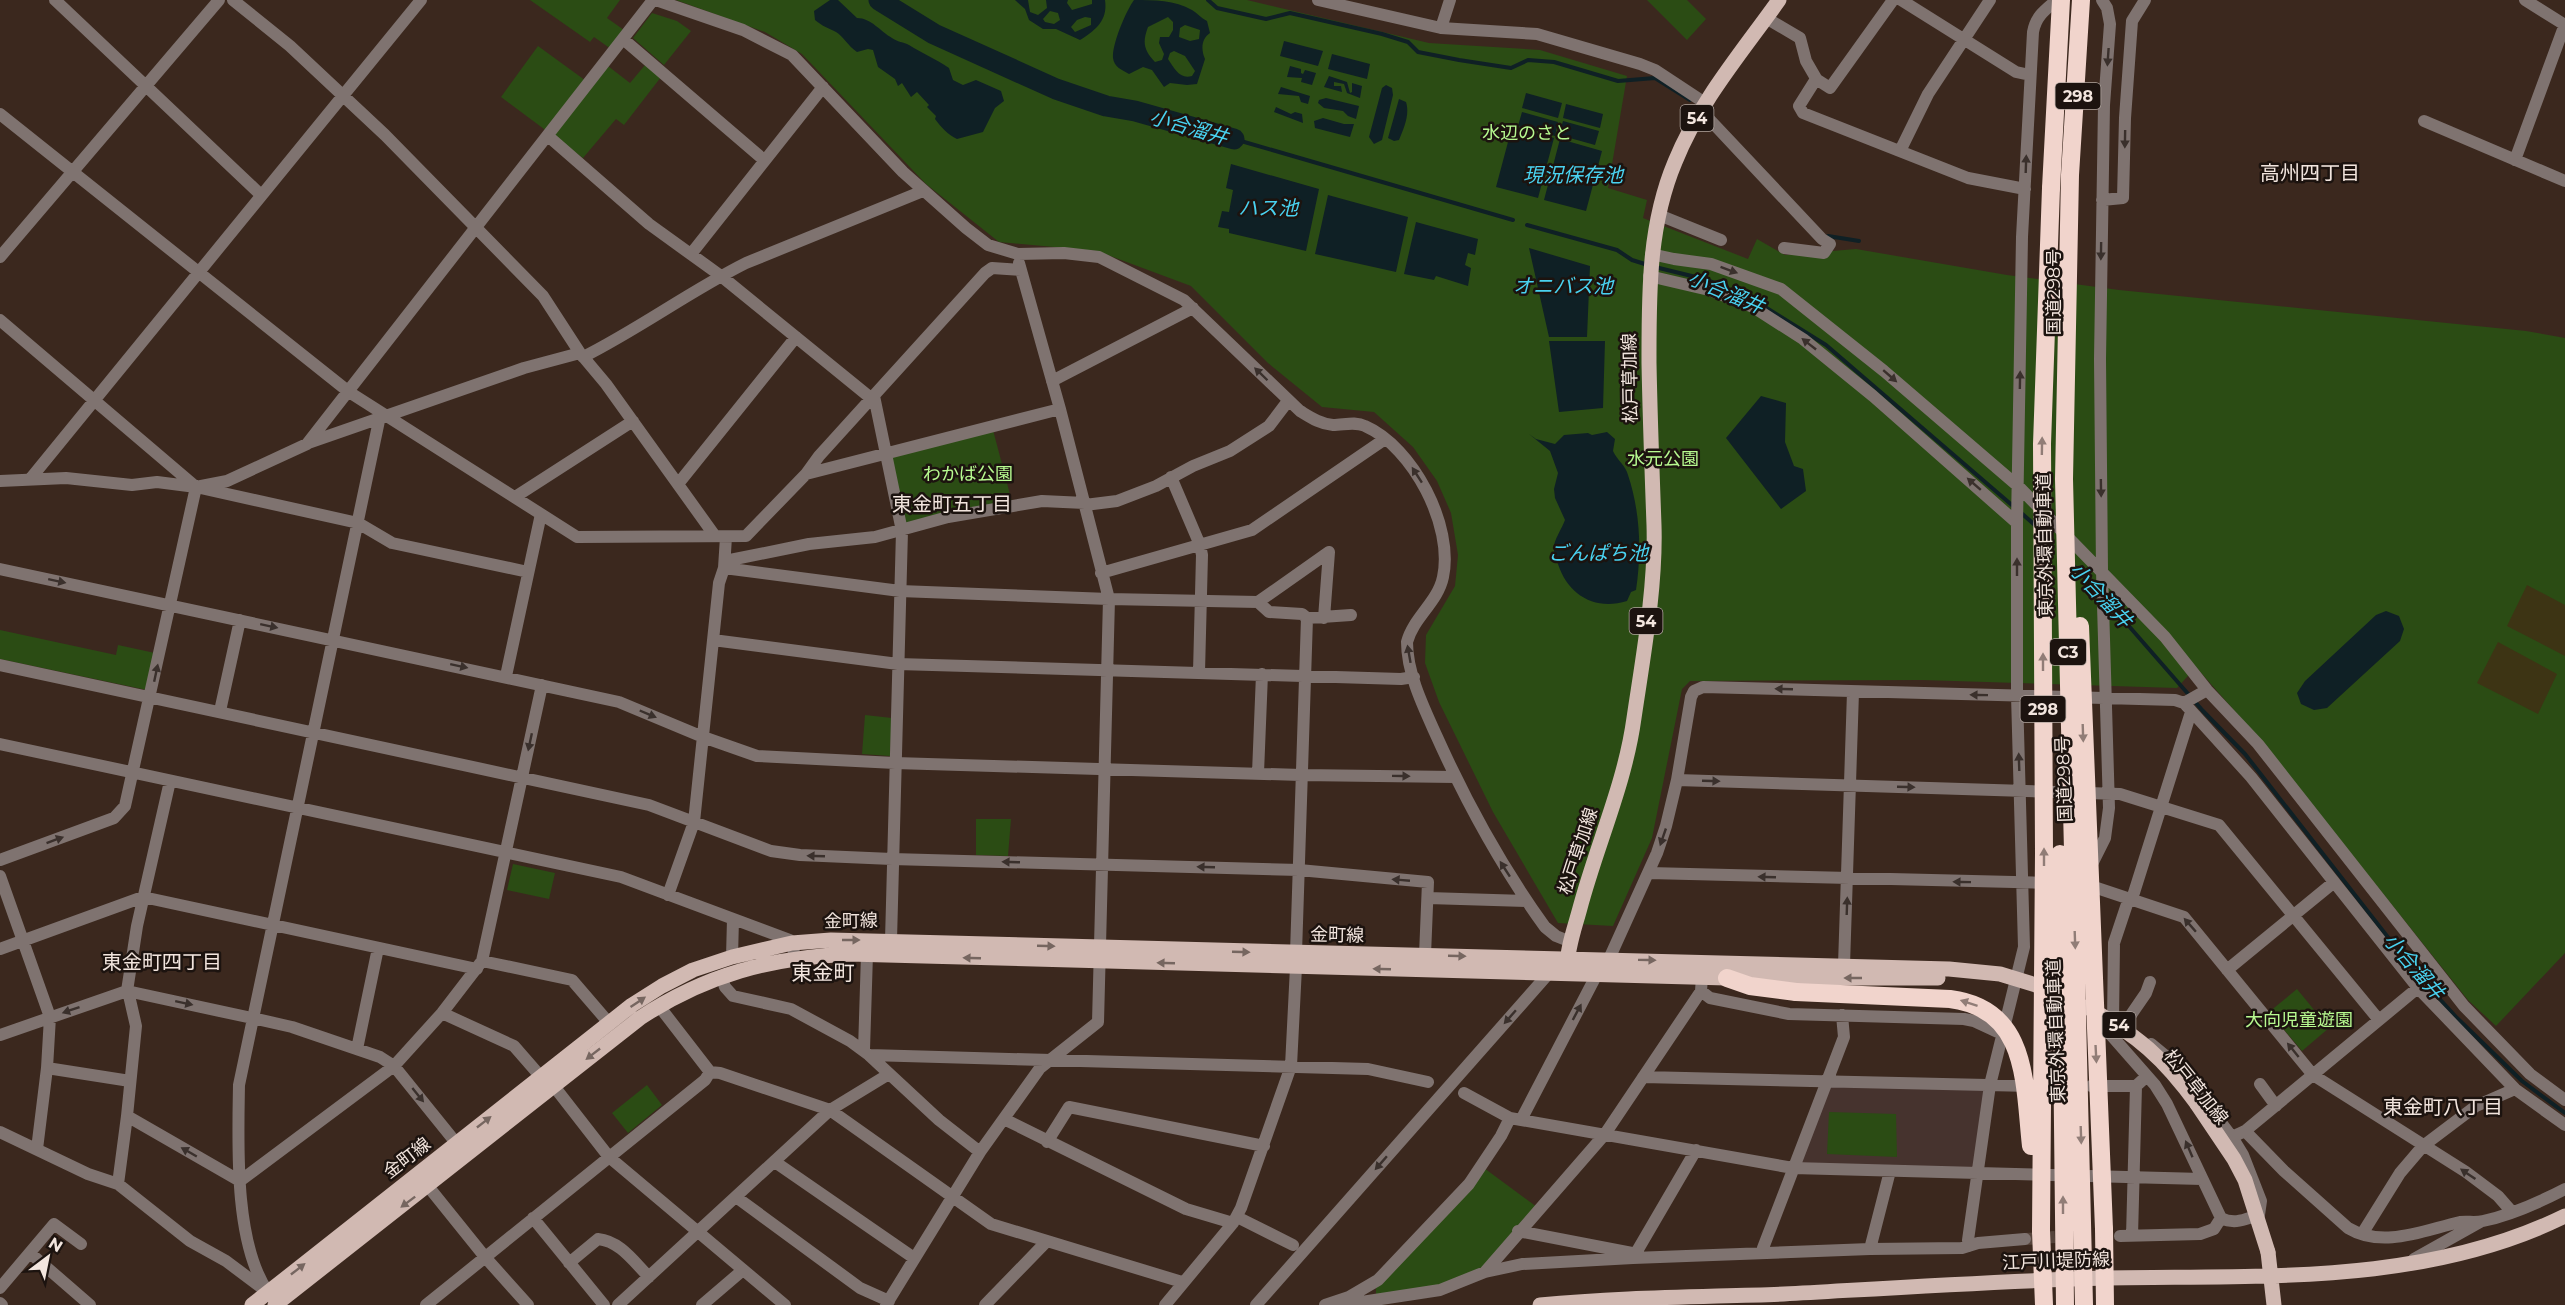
<svg xmlns="http://www.w3.org/2000/svg" width="2565" height="1305" viewBox="0 0 2565 1305" font-family="Montserrat,'Noto Sans JP',sans-serif">
	<rect width="100%" height="100%" fill="#3b281e"/>
	<!-- medical -->
	<path fill="#46332e" d="M1828,1084L1987,1089L1976,1170L1797,1166Z"/>
	<!-- green -->
	<path fill="#2b4c14" d="M530,0H620L607,18L624,30L611,49L594,37L590,42Z
		M676,0H1247L1429,43L1540,50L1627,76L1608,188L1647,200L1643,218L1748,259L1757,239L1785,255L1856,249L2007,275L2119,290L2526,331L2565,338V953L2496,1026L2468,1000L2261,741L2196,667L2177,688L1922,680L1690,681L1682,689L1652,838L1613,926L1558,923L1493,812L1439,702L1425,663L1426,635L1455,586L1458,555L1451,513L1437,481L1413,447L1374,412L1322,407L1268,363L1191,286L1097,251L999,242L926,184L802,54L765,32Z
		M1647,0H1687L1706,19L1687,40Z
		M652,13L677,21L691,31L664,65L633,38Z
		M538,46L593,86L608,66L630,83L645,65L661,77L624,125L616,119L583,158L501,97Z
		M993,430L1012,502L905,527L892,457Z
		M0,630L116,655L118,645L155,653L147,690L0,659Z
		M865,715L892,718L890,756L862,754Z
		M976,819H1011L1008,856L976,855Z
		M513,864L555,873L549,899L507,890Z
		M2297,989L2329,1028L2302,1051L2269,1012Z
		M647,1085L662,1105L628,1133L612,1113Z
		M1829,1112L1896,1114L1897,1157L1827,1154Z
		M1484,1168L1537,1207L1483,1268L1442,1285L1376,1296V1287Z"/>
	<!-- sand -->
	<path fill="#3d3414" d="M2527,585L2565,605V656L2507,626Z
		M2498,642L2557,674L2538,714L2477,683Z"/>
	<!-- water -->
	<path fill="#0f2025" fill-rule="evenodd" d="M830,0H838L857,18C871,18 880,31 892,38C897,42 904,42 909,45C922,53 936,59 949,68L953,80L963,85L976,80L1001,91L1004,101L995,108L983,132L957,139C948,135 941,127 935,119L936,116L927,107L929,105L917,92L911,97L902,83L898,86L895,79L878,67L873,50L868,49L857,52C848,46 843,36 836,32C828,28 822,26 815,20L814,11Z
		M1015,0H1028L1030,12L1038,15L1047,8L1046,0H1068L1067,3L1072,10L1092,4V0H1105C1108,20 1096,30 1080,40L1056,29H1043L1029,20L1025,9ZM1050,11L1058,13L1060,20L1054,24L1045,22L1043,19ZM1085,17L1091,18V25L1075,32L1071,27L1077,20Z
		M1134,0C1154,0 1175,0 1192,10C1197,13 1201,18 1207,21L1210,33C1201,39 1201,50 1205,59L1197,84L1187,85L1170,83L1164,87L1152,70L1143,67L1129,74C1122,70 1114,67 1113,58C1112,44 1126,11 1134,0ZM1168,17L1173,22V30L1169,37H1160L1159,43L1164,54L1162,60L1155,62C1144,50 1142,43 1148,27ZM1185,25L1200,30L1199,39L1190,41L1179,37L1180,28ZM1174,51L1185,56L1195,71L1192,76C1180,80 1174,68 1168,59L1170,53Z
		M1284,41L1323,51L1318,66L1280,56Z
		M1332,54L1370,64L1367,79L1328,69Z
		M1290,66L1301,69V73L1303,74L1305,70L1316,73L1312,85L1301,82L1302,78L1287,77Z
		M1329,76L1347,82L1350,93L1352,92V83L1362,86L1360,98L1347,93L1344,84L1334,82V86H1341L1342,92L1324,87Z
		M1386,85L1392,88L1393,95L1382,140L1374,144L1369,137L1382,88Z
		M1281,87L1310,96L1308,104L1301,102L1299,96L1278,94Z
		M1526,93L1562,103L1558,118L1522,108Z
		M1326,98L1359,106L1356,119L1348,116L1343,111L1324,108L1318,103L1319,100Z
		M1399,99L1406,102C1410,114 1404,128 1399,140L1394,141L1388,138Z
		M1566,104L1603,114L1600,128L1563,118Z
		M1276,107L1291,114L1295,112L1302,114L1303,123L1274,112Z
		M1522,112L1558,122L1555,136L1518,126Z
		M1323,118L1344,124H1354L1350,137L1315,128L1314,121Z
		M1563,121L1599,131L1595,145L1559,135Z
		M1512,127L1554,138L1538,198L1496,187Z
		M1560,139L1602,151L1586,211L1544,200Z
		M1231,164L1319,189L1306,251L1229,233V229L1218,227L1222,211L1229,212L1233,190L1226,188Z
		M1328,195L1408,217L1396,272L1315,254Z
		M1416,222L1478,239L1475,255L1468,253L1465,265L1471,268L1468,286L1436,276L1434,280L1404,274Z
		M1529,248L1590,266L1587,337H1549Z
		M1549,341H1605L1603,408L1559,412Z
		M1761,396L1786,403L1785,442L1794,466L1803,469L1806,491L1781,509L1726,438Z
		M1607,432L1615,439L1613,451C1617,460 1626,466 1628,475C1640,511 1642,551 1636,590L1631,592L1627,601C1595,611 1568,595 1558,564C1556,559 1553,551 1554,545C1556,537 1562,528 1565,520L1555,498L1554,489L1558,473L1550,451L1529,434L1536,439L1555,444L1564,435L1588,433L1592,435Z
		M2386,611L2399,616L2404,629L2400,641L2327,708L2314,710L2301,704L2297,693L2305,681L2376,615Z"/>
	<g fill="none" stroke-linecap="round" stroke-linejoin="round">
		<!-- stream -->
		<path stroke="#0f2025" stroke-width="4" d="M1208,0L1217,8L1266,19L1290,13L1382,34L1408,42L1418,52L1459,60L1511,68L1528,60L1554,62L1618,81L1655,78L1690,100
			M1234,139L1513,220
			M1527,225L1617,250L1632,260L1648,265
			M1828,236L1859,241
			M1655,267L1708,280L1755,302
			M1765,307L1826,345L2013,506
			M2019,511L2036,526
			M2072,564L2100,594
			M2107,601L2203,711L2245,754L2415,972L2457,1018L2522,1081L2565,1113"/>
		<!-- river -->
		<path stroke="#0f2025" stroke-width="21" d="M879,0L934,34L1056,89L1106,106L1135,111L1234,139"/>
		<!-- minor-tunnel -->
		<path stroke="#56443b" stroke-width="12" stroke-dasharray="12 6" stroke-linecap="butt" d="M2025,1239L2055,1237"/>
		<!-- minor -->
		<path stroke="#7f7370" stroke-width="12" d="M55,0L261,195
			M233,0L290,46L385,135L543,296L580,353L606,384L715,536
			M656,0L743,30L792,55L903,172L966,228L988,245L1018,254L1064,253L1099,257L1184,300L1300,411C1310,417 1320,424 1333,425C1344,425 1355,421 1365,426C1413,447 1454,526 1443,577C1438,602 1413,618 1407,642C1407,674 1424,708 1437,737C1468,806 1501,866 1545,927L1556,936L1571,942
			M1318,0L1441,28L1537,34L1640,64L1655,70L1705,103
			M1893,0L1830,88L1816,79L1799,106L1803,113L1968,178L2025,189
			M1901,0L2016,72L2030,75
			M2525,0L2565,25
			M1766,18L1800,38L1806,61L1817,80
			M1441,28L1450,0
			M623,39L764,160
			M1699,113L1710,120L1822,239L1830,244L1824,253L1784,248
			M0,114L349,392L577,537L746,536L806,474L819,456L985,273L992,268L1021,270
			M2424,121L2565,181
			M548,136L649,224L721,276L872,399
			M1900,151L1928,94L1990,0
			M2515,160L2565,24
			M2102,200L2123,198L2125,118L2132,21L2145,0
			M1659,215L1721,240
			M691,254L823,87
			M1651,254L1674,259L1711,264L1781,289L1884,371L2019,487L2165,637L2207,690L2258,744L2464,1006L2530,1074L2565,1100
			M0,257L219,0
			M1019,263L1060,409L1109,599L1258,602L1329,552L1324,618
			M1649,276L1709,290L1753,307L1803,339L1873,396L2017,523
			M0,320L196,487L358,523L392,543L528,572
			M583,357C639,329 690,291 746,263L923,191
			M1052,381L1193,308
			M874,396L902,531L891,940
			M308,443L524,368L580,353
			M806,474L1060,409
			M1171,477L1200,545L1202,555L1199,672
			M31,478L421,0
			M0,481L66,478L132,485L157,482L196,487L227,481L307,444L653,0
			M678,484L796,337
			M515,497L633,421
			M1085,505L1117,501L1156,486L1193,466L1230,451L1269,426L1288,401
			M726,537L724,568L900,591L1109,599L1098,1022L1040,1068L980,1152L886,1305
			M725,561L809,544L875,537L948,517L1042,501L1085,503
			M0,569L619,702L703,737L757,756L895,763L1301,775L1455,777
			M1101,573L1252,530L1385,439
			M1258,602L1269,612L1302,614L1307,618L1351,615
			M713,640L898,664L1401,679L1414,677
			M0,665L649,805L771,851L800,855L892,859L1299,870L1428,882L1425,955
			M506,676L541,514
			M2184,703L2207,690
			M220,711L240,620
			M0,744L621,877L790,940L792,943L795,958
			M1258,773L1262,674
			M0,860L114,818L125,806L196,487
			M2091,866L2105,838L2109,808L2102,571L2100,359L2104,105L2110,24L2107,8L2102,0
			M1649,873L2050,883
			M0,876L50,1017L47,1068L37,1149
			M2085,884L2184,917L2313,1075L2466,1172L2498,1196L2512,1212
			M668,895L694,822L719,583L724,568
			M1428,898L1526,901
			M2132,899L2191,712
			M0,949L143,897L477,969
			M1296,953L1307,618
			M732,957L733,919
			M1609,959L1657,853L1666,826L1677,780
			M482,961L572,980L609,1023
			M1844,965L1853,692
			M2227,970L2333,883
			M721,976L725,987L733,996L791,1009L850,1041L869,1055L939,1120L980,1152
			M127,991L137,926L170,781
			M128,991L136,1026L127,1116L240,1181L394,1066L442,1013L482,961L542,685
			M1701,991L1710,998L1789,1014L1964,1019L1974,1021L2002,1034
			M659,1006L710,1072L720,1073L830,1110L991,1224L1182,1282
			M442,1013L514,1046L541,1077
			M2379,1020L2219,825L2120,794L1677,780L1691,697L1694,691L1703,687L2175,700L2184,703L2251,777L2418,988L2515,1089L2565,1125
			M2113,1022L2114,943L2129,898
			M2104,1027L2155,1085L2167,1104L2221,1218C2235,1225 2245,1219 2259,1215L2261,1201L2243,1155L2232,1137L2179,1067L2151,1044
			M2122,1028L2146,993L2150,982
			M0,1035L127,991L252,1018L292,1027L380,1057L394,1066L457,1144
			M357,1049L378,948
			M864,1050L867,954
			M869,1055L1368,1069L1428,1082
			M47,1068L130,1081
			M1643,1077L2031,1086
			M2260,1084L2276,1106
			M553,1085L609,1157L785,1305
			M2091,1086H2136L2147,1076
			M1464,1093L1510,1118L1793,1168L2202,1179
			M1004,1119L1186,1209L1233,1223
			M1521,1120L1597,974
			M2245,1131L2437,972
			M0,1132L88,1174L118,1184L190,1241L226,1261L262,1288
			M2232,1137L2245,1131L2284,1171L2348,1228C2383,1249 2424,1230 2460,1222C2468,1221 2475,1223 2483,1221C2511,1215 2540,1202 2565,1189
			M1047,1142L1069,1107L1264,1146
			M775,1162L914,1258
			M423,1180L485,1257L528,1305
			M118,1184L127,1116
			M736,1197L860,1288L889,1301
			M1237,1217L1293,1245
			M533,1218L604,1305
			M1518,1231L1632,1253
			M2362,1234L2400,1173L2423,1146L2476,1106L2515,1089
			M2120,1236L2200,1234L2214,1229L2221,1218
			M2132,1236L2136,1086
			M1969,1246L1968,1240L1990,1085L2024,947L2017,695V523L2022,237L2033,32C2036,16 2045,10 2057,0
			M1870,1249L1890,1171
			M1764,1252L1763,1248L1844,1037L1842,1015
			M30,1253L90,1305
			M1633,1258L1870,1249L1962,1248L1978,1243L2025,1239
			M2414,1259L2480,1222
			M569,1263L598,1239C620,1241 634,1262 649,1277
			M1485,1272L1605,1134L1701,991L1702,977
			M0,1288L54,1224L81,1244
			M268,1292C234,1243 238,1144 239,1085L380,416
			M0,1303L2,1305
			M426,1305L705,1080L710,1072
			M618,1305L830,1110L889,1074
			M702,1305L743,1270
			M985,1305L1047,1241
			M1165,1305L1233,1223L1241,1208L1291,1066L1296,967
			M1256,1305L1549,973
			M1325,1305L1349,1297L1378,1280L1469,1184L1501,1136L1510,1118
			M1342,1305L1440,1290L1485,1272L1522,1264L1633,1258L1696,1150"/>
		<!-- major -->
		<path stroke="#d1b9b2" stroke-width="15" d="M1567,968C1567,948 1575,927 1580,908C1597,844 1625,784 1634,718C1643,657 1656,586 1654,525C1652,471 1650,417 1649,363C1649,295 1648,226 1675,162C1699,102 1742,52 1779,0
			M2087,1007C2137,1035 2164,1058 2197,1104
			M2268,1252L2274,1305
			M252,1305L632,1005L662,986L693,970L732,957L792,943L831,940L1949,969L2000,974L2052,990
			M275,1305L640,1018C707,974 770,958 849,954L1727,978H1938
			M1540,1305C1621,1297 1703,1297 1784,1294C1891,1288 1998,1281 2106,1278C2259,1275 2423,1286 2565,1216"/>
		<!-- highway -->
		<path stroke="#f1d4cc" stroke-width="18" d="M2051,188L2061,0
			M1727,978L1750,986L1796,992
			M2104,1229L2105,1305
			M2041,1231L2044,1305"/>
		<!-- major-bridge -->
		<path stroke="#d1b9b2" stroke-width="15" d="M2197,1104L2234,1159L2245,1180L2268,1252"/>
		<!-- highway-bridge -->
		<path stroke="#f1d4cc" stroke-width="18" d="M2081,0L2070,175L2064,479L2084,1305
			M2080,626L2104,1229
			M2060,854L2065,1305
			M1796,992L1950,999C2029,1009 2024,1084 2031,1146
			M2041,1231L2044,853L2042,444L2051,188"/>
	</g>
	<!-- one-way arrows -->
	<defs><path id="oneway-solid" d="M-6-.8H1V-3.2L6.5 0L1 3.2V.8H-6Z" transform="scale(1.5)"/></defs>
	<g fill="#3a302c">
		<use href="#oneway-solid" transform="translate(2108 57) rotate(94)"/>
		<use href="#oneway-solid" transform="translate(2125 139) rotate(91)"/>
		<use href="#oneway-solid" transform="translate(2026 164) rotate(-88)"/>
		<use href="#oneway-solid" transform="translate(2101 251) rotate(91)"/>
		<use href="#oneway-solid" transform="translate(1729 270) rotate(20)"/>
		<use href="#oneway-solid" transform="translate(1809 344) rotate(-142)"/>
		<use href="#oneway-solid" transform="translate(1261 374) rotate(-136)"/>
		<use href="#oneway-solid" transform="translate(1890 376) rotate(41)"/>
		<use href="#oneway-solid" transform="translate(2020 380) rotate(-89)"/>
		<use href="#oneway-solid" transform="translate(1417 475) rotate(-123)"/>
		<use href="#oneway-solid" transform="translate(1974 484) rotate(-139)"/>
		<use href="#oneway-solid" transform="translate(2101 488) rotate(89)"/>
		<use href="#oneway-solid" transform="translate(2017 567) rotate(-90)"/>
		<use href="#oneway-solid" transform="translate(57 581) rotate(12)"/>
		<use href="#oneway-solid" transform="translate(269 626) rotate(12)"/>
		<use href="#oneway-solid" transform="translate(1409 654) rotate(-100)"/>
		<use href="#oneway-solid" transform="translate(459 666) rotate(12)"/>
		<use href="#oneway-solid" transform="translate(156 673) rotate(-78)"/>
		<use href="#oneway-solid" transform="translate(1784 689) rotate(-178)"/>
		<use href="#oneway-solid" transform="translate(1979 695) rotate(-179)"/>
		<use href="#oneway-solid" transform="translate(648 714) rotate(23)"/>
		<use href="#oneway-solid" transform="translate(530 742) rotate(102)"/>
		<use href="#oneway-solid" transform="translate(2019 762) rotate(-92)"/>
		<use href="#oneway-solid" transform="translate(1401 776) rotate(1)"/>
		<use href="#oneway-solid" transform="translate(1711 781) rotate(2)"/>
		<use href="#oneway-solid" transform="translate(1906 787) rotate(2)"/>
		<use href="#oneway-solid" transform="translate(1663 837) rotate(109)"/>
		<use href="#oneway-solid" transform="translate(55 840) rotate(-20)"/>
		<use href="#oneway-solid" transform="translate(816 856) rotate(-178)"/>
		<use href="#oneway-solid" transform="translate(1011 862) rotate(-178)"/>
		<use href="#oneway-solid" transform="translate(1206 867) rotate(-178)"/>
		<use href="#oneway-solid" transform="translate(1505 869) rotate(-123)"/>
		<use href="#oneway-solid" transform="translate(1767 877) rotate(-178)"/>
		<use href="#oneway-solid" transform="translate(1401 880) rotate(-175)"/>
		<use href="#oneway-solid" transform="translate(1962 882) rotate(-179)"/>
		<use href="#oneway-solid" transform="translate(1847 906) rotate(-88)"/>
		<use href="#oneway-solid" transform="translate(2190 925) rotate(-131)"/>
		<use href="#oneway-solid" transform="translate(184 1003) rotate(12)"/>
		<use href="#oneway-solid" transform="translate(71 1010) rotate(161)"/>
		<use href="#oneway-solid" transform="translate(1577 1012) rotate(-62)"/>
		<use href="#oneway-solid" transform="translate(1510 1017) rotate(131)"/>
		<use href="#oneway-solid" transform="translate(2293 1050) rotate(-129)"/>
		<use href="#oneway-solid" transform="translate(418 1095) rotate(51)"/>
		<use href="#oneway-solid" transform="translate(2189 1149) rotate(-113)"/>
		<use href="#oneway-solid" transform="translate(189 1152) rotate(-150)"/>
		<use href="#oneway-solid" transform="translate(1381 1163) rotate(131)"/>
		<use href="#oneway-solid" transform="translate(2468 1174) rotate(-146)"/>
	</g>
	<g fill="#917d77">
		<use href="#oneway-solid" transform="translate(2042 446) rotate(-89)"/>
		<use href="#oneway-solid" transform="translate(2043 662) rotate(-90)"/>
		<use href="#oneway-solid" transform="translate(2083 733) rotate(88)"/>
		<use href="#oneway-solid" transform="translate(2044 857) rotate(-90)"/>
		<use href="#oneway-solid" transform="translate(2075 940) rotate(88)"/>
		<use href="#oneway-solid" transform="translate(1969 1003) rotate(-162)"/>
		<use href="#oneway-solid" transform="translate(2096 1054) rotate(87)"/>
		<use href="#oneway-solid" transform="translate(2081 1135) rotate(88)"/>
		<use href="#oneway-solid" transform="translate(2063 1205) rotate(-90)"/>
	</g>
	<g fill="#766660">
		<use href="#oneway-solid" transform="translate(851 940)"/>
		<use href="#oneway-solid" transform="translate(1046 946) rotate(2)"/>
		<use href="#oneway-solid" transform="translate(1241 952) rotate(2)"/>
		<use href="#oneway-solid" transform="translate(1457 956) rotate(2)"/>
		<use href="#oneway-solid" transform="translate(972 958) rotate(-178)"/>
		<use href="#oneway-solid" transform="translate(1647 960) rotate(1)"/>
		<use href="#oneway-solid" transform="translate(1166 963) rotate(-178)"/>
		<use href="#oneway-solid" transform="translate(1382 969) rotate(-178)"/>
		<use href="#oneway-solid" transform="translate(1853 978) rotate(-180)"/>
		<use href="#oneway-solid" transform="translate(638 1002) rotate(-34)"/>
		<use href="#oneway-solid" transform="translate(593 1054) rotate(142)"/>
		<use href="#oneway-solid" transform="translate(484 1122) rotate(-38)"/>
		<use href="#oneway-solid" transform="translate(408 1202) rotate(143)"/>
		<use href="#oneway-solid" transform="translate(298 1269) rotate(-38)"/>
	</g>
	<g text-anchor="middle" dominant-baseline="central" stroke-width="5" stroke-linejoin="round" paint-order="stroke">
		<!-- shield labels -->
		<g fill="#1c130f" stroke="#b2a6a0" stroke-width="1.5">
			<rect x="2055.5" y="83" width="45" height="26" rx="4.5"/>
			<rect x="1680.5" y="105" width="33" height="26" rx="4.5"/>
			<rect x="1629.5" y="608" width="33" height="26" rx="4.5"/>
			<rect x="2050" y="639" width="36" height="26" rx="4.5"/>
			<rect x="2020.5" y="696" width="45" height="26" rx="4.5"/>
			<rect x="2102.5" y="1012" width="33" height="26" rx="4.5"/>
		</g>
		<g font-size="16" font-weight="bold" fill="#f2e5de">
			<text x="2078" y="96">298</text>
			<text x="1697" y="118">54</text>
			<text x="1646" y="621">54</text>
			<text x="2068" y="652">C3</text>
			<text x="2043" y="709">298</text>
			<text x="2119" y="1025">54</text>
		</g>
		<!-- park labels -->
		<g font-size="18" fill="#b7fa90" stroke="#1c130f">
			<text x="1527" y="133">水辺のさと</text>
			<text x="1663" y="459">水元公園</text>
			<text x="968" y="474">わかば公園</text>
			<text x="2299" y="1020">大向児童遊園</text>
		</g>
		<!-- street labels -->
		<g font-size="18" fill="#f2e5de" stroke="#1c130f">
			<text transform="translate(2054 292) rotate(-90)">国道298号</text>
			<text transform="translate(1630 378) rotate(-91)">松戸草加線</text>
			<text transform="translate(2045 545) rotate(-91)">東京外環自動車道</text>
			<text transform="translate(2064 779) rotate(-92)">国道298号</text>
			<text transform="translate(1578 851) rotate(-72)">松戸草加線</text>
			<text transform="translate(851 921) rotate(-1)">金町線</text>
			<text transform="translate(1337 935) rotate(1)">金町線</text>
			<text transform="translate(2056 1031) rotate(-92)">東京外環自動車道</text>
			<text transform="translate(2196 1087) rotate(51)">松戸草加線</text>
			<text transform="translate(407 1158) rotate(-38)">金町線</text>
			<text transform="translate(2056 1261) rotate(-2)">江戸川堤防線</text>
		</g>
		<!-- water labels -->
		<g font-size="20" font-style="italic" fill="#49d2f0" stroke="#1c130f">
			<text transform="translate(1189 127) rotate(16)">小合溜井</text>
			<text x="1573" y="175">現況保存池</text>
			<text x="1268" y="208">ハス池</text>
			<text x="1563" y="286">オニバス池</text>
			<text transform="translate(1726 292) rotate(23)">小合溜井</text>
			<text x="1598" y="553">ごんぱち池</text>
			<text transform="translate(2101 595) rotate(47)">小合溜井</text>
			<text transform="translate(2414 966) rotate(49)">小合溜井</text>
		</g>
		<!-- neighbourhood labels -->
		<g font-size="20" fill="#f2e5de" stroke="#1c130f">
			<text x="2310" y="173">高州四丁目</text>
			<text x="952" y="504">東金町五丁目</text>
			<text x="162" y="962">東金町四丁目</text>
			<text x="2443" y="1107">東金町八丁目</text>
		</g>
		<!-- quarter labels -->
		<g font-size="21" fill="#f2e5de" stroke="#1c130f">
			<text x="823" y="972">東金町</text>
		</g>
	</g>
	<!-- north arrow -->
	<g transform="translate(48 1257) rotate(32)" stroke="#1c130f" stroke-width="4.5" paint-order="stroke">
	<path d="M0-4.5L10 22L0 15L-10 22Z" fill="#f2e5de"/>
	<text y="-9" font-size="16" font-weight="bold" text-anchor="middle" fill="#f2e5de">N</text>
	</g>
</svg>
